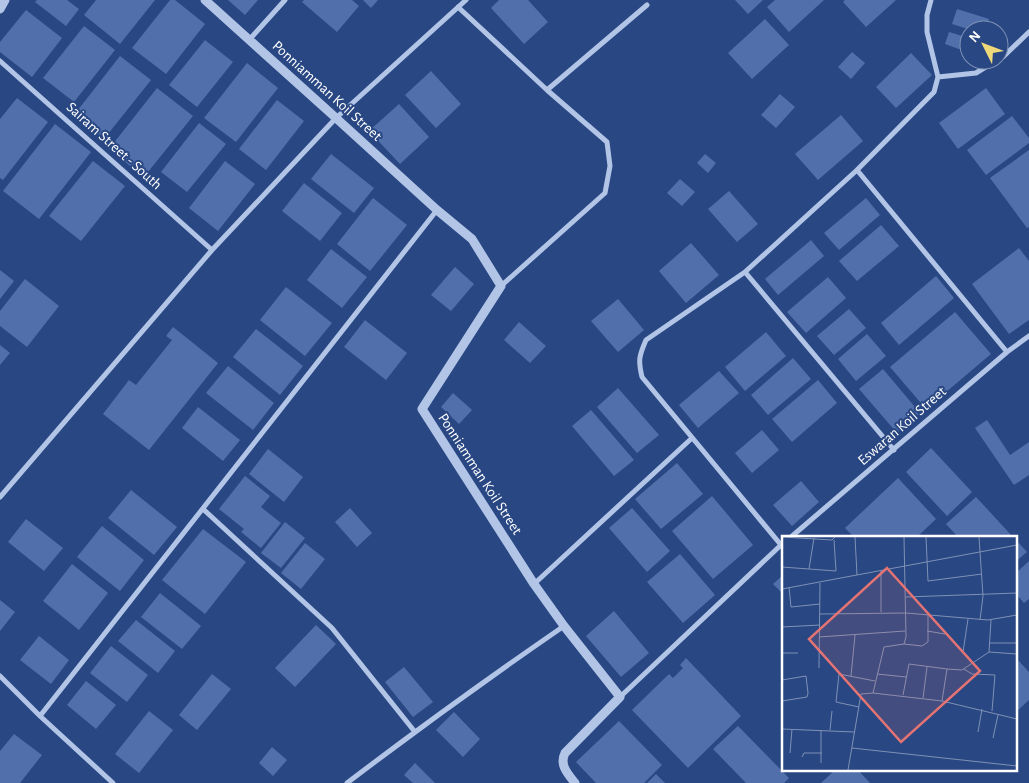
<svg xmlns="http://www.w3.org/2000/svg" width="1029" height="783" viewBox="0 0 1029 783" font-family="'Alegreya Sans',sans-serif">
	<rect width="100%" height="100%" fill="#294783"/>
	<!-- building -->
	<path fill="#5170ab" d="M37,0H67L79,9L66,26L35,2Z
		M96,0H155L120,44L84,15Z
		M170,0H175L205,24L166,74L132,48Z
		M228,0H258L245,15Z
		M304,0H352L359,6L337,32L302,2Z
		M363,0H378L371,8Z
		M499,0H528L548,22L524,44L491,8Z
		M735,0H763L748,14Z
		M775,0H824L789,32L767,7Z
		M845,0H896L866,27L843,2Z
		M957,9L989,19L985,30H971L952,24Z
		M26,10L62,38L32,77L0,52V42Z
		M765,19L789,45L752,79L728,53Z
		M84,26L115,50L74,102L43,78Z
		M949,32L969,38V46L967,52L945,44Z
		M205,40L233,62L197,107L169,85Z
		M852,52L865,63L851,79L838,67Z
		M911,53L932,75L896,108L876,87Z
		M120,56L151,80L104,139L74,115Z
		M247,63L278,88L236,142L204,118Z
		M431,71L461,104L436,128L405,95Z
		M157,88L193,116L144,177L109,149Z
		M986,88L1005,114L958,149L939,123Z
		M780,94L795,107L776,128L761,115Z
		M17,98L48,122L3,180L0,178V119Z
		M277,100L304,121L266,170L239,149Z
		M399,104L429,137L400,164L369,131Z
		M841,115L863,141L818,180L795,154Z
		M1012,116L1029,138V143L986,175L967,150Z
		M199,123L226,144L187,192L161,172Z
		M55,124L91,152L39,219L3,191Z
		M1029,150V227L1027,228L990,178Z
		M331,154L374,188L354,213L311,179Z
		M705,154L716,163L708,173L697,163Z
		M93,161L125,186L81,241L49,216Z
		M225,161L255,184L218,231L189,208Z
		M680,179L695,192L682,206L667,193Z
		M304,183L342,213L320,241L282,211Z
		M729,191L758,224L737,242L708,209Z
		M373,198L407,225L370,271L337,244Z
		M866,198L880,215L839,250L824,233Z
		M881,225L899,246L857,281L839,261Z
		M811,240L824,256L778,295L765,279Z
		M691,243L719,275L686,303L659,271Z
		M1019,248L1029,261V320L1009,334L972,284Z
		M331,249L367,277L342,308L307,280Z
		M455,267L474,284L451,311L431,295Z
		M0,270L14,281L0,299Z
		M936,276L954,298L899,345L881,323Z
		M828,277L846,298L806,333L787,312Z
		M25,279L59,306L27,347L0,326V311Z
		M286,287L332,323L305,356L260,320Z
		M618,299L644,330L618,352L591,321Z
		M849,309L866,328L834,355L817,336Z
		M955,312L991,354L926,409L890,367Z
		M365,320L407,353L386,380L344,347Z
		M519,322L546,346L530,363L504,340Z
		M173,327L218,363L149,450L103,414L129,380L136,385L172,340L166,336Z
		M256,329L303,366L280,395L233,357Z
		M766,332L786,356L745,391L725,367Z
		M867,334L886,356L856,381L838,359Z
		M0,345L10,353L0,365Z
		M793,358L811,379L768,415L751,395Z
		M228,366L274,403L253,430L206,393Z
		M883,369L920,413L897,433L859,389Z
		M719,371L739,393L698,428L679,405Z
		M818,380L837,403L792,442L772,419Z
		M618,388L659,435L637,453L597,407Z
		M453,393L472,410L459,424L441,407Z
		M198,407L240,440L223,461L182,428Z
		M591,410L634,460L614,476L572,426Z
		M987,420L1010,455L1029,442V475L1014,485L975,428Z
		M762,430L779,450L752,473L735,453Z
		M931,448L972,492L947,516L906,472Z
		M268,449L303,477L284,502L249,474Z
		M677,463L703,494L661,529L635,499Z
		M245,476L270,496L261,507L281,523L261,548L241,532L244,529L219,509Z
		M898,478L936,519L917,537H854L845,528Z
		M801,481L819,502L792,526L773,505Z
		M131,490L177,527L154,555L108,518Z
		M712,496L753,545L713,579L672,531Z
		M976,497L1013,537H958L946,524Z
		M350,508L372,533L357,547L335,522Z
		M632,508L670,551L647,572L609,528Z
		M26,519L63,548L44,571L8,542Z
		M285,522L305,538L281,568L261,553Z
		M102,526L144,560L120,591L77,557Z
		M203,529L246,562L205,614L162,580Z
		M1015,539L1027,552L1015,562Z
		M305,543L325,559L301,589L281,573Z
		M680,554L715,595L683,623L647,582Z
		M1029,561V599L1024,603L1015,593V574Z
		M72,564L108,593L79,630L43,601Z
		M783,575V594L773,584Z
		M160,593L201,626L182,649L141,617Z
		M0,600L15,612L0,631Z
		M614,611L649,653L621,677L586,636Z
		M136,620L175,651L158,673L118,641Z
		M316,625L336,644L295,687L275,668Z
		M39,636L69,660L51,684L20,660Z
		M111,646L148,675L127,702L90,673Z
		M1015,657L1029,672V700L1015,713Z
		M686,658L741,716L688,768L632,710L669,674L673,678L683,668L680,665Z
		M404,667L433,702L413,717L385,682Z
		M212,674L231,689L197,730L179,715Z
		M86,681L116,705L96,729L67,705Z
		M149,711L173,730L139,773L115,754Z
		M454,712L480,739L463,757L436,730Z
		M619,721L662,765L644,783H596L576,762Z
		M738,726L789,778L784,783H746L713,749Z
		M14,734L42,755L20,783H0V751Z
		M272,747L287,760L273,776L259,763Z
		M415,763L435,783H413L404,775Z
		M836,769H857L870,783H821Z
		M656,774L665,783H647Z"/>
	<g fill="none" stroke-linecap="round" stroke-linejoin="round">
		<!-- minor -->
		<path stroke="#b2c5e7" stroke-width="5" d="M931,0L927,15V32L938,77L934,92L857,170L1007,352
			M458,7L547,90L607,142L610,166L605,193L501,286
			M249,40L285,0
			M999,59L1004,56L1029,32
			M0,61L212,250
			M938,77L976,73L997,60
			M547,90L647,5
			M745,272L894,450
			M0,497L212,250L336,118L466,0
			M203,509L332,628L415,732
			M791,537L1007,352L1029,336
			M781,545L642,377C638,360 639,356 646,340L745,272L857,170
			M534,584L692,438
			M0,676L40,716L113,783
			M620,697L782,544
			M40,716L437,210
			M347,783C418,729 490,677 564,626"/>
		<!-- tertiary -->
		<path stroke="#b2c5e7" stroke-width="9" d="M205,0L336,118L437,210L472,239L501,286L422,409L534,584L564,626L620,697L565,753C559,765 568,774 575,783
			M0,9L5,0"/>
	</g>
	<g text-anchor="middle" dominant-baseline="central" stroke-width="4" stroke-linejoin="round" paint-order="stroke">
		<!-- street labels -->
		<g font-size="15" fill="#fff" stroke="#294783">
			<text transform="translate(327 91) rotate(42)">Ponniamman Koil Street</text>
			<text transform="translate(114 146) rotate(42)">Sairam Street - South</text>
			<text transform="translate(902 426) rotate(-41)">Eswaran Koil Street</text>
			<text transform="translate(480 474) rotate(57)">Ponniamman Koil Street</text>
		</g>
	</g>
	<!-- overview -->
	<g transform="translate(782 536)">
		<rect width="235" height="235" fill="#294783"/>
		<path fill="none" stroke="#7f91b5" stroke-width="1" d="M0,1L50,4L53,1M73,1L75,39M144,1L146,45L200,38M197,1L201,60L198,84M0,31L54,35L52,4M27,33L32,2M99,34V76M7,51L9,71L38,68M0,53L235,9M124,61L235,57M38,78L124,77L206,84L235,79M0,91L38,89M145,95L163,98M37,101L123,95M207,107H235M122,108L140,110L146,106V79M181,116L186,83M207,116L235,118M0,117H16M37,132L38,47M182,133L190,138L213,139L210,175M95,138L124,141M69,140L73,99M0,144L24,140L26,157L25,161L0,165M91,157L160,165L235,183M121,159L127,128L165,133M141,162L145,131M160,165L165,133L180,134L207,116L209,84M77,171L54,166L57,138L93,145M0,193L72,196M48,194L50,175M196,196L200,173M211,202L216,179M70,212L235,230M8,217L10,193M20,221L22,217H40M39,227V194M66,234L79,158L91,157L102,111L122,108L124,101L122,1"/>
		<path fill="#e47373" fill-opacity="0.15" stroke="#e47373" stroke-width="2.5" d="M105,32L198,135L119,206L27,103Z"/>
		<rect width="235" height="235" fill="none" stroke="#fff" stroke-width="2.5"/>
	</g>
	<!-- north arrow -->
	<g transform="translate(984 45) rotate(312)"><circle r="24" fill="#294783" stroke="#7f91b5"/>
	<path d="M0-4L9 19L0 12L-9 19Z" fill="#eed879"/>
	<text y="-8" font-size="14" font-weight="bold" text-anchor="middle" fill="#ffffff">N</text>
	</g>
</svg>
